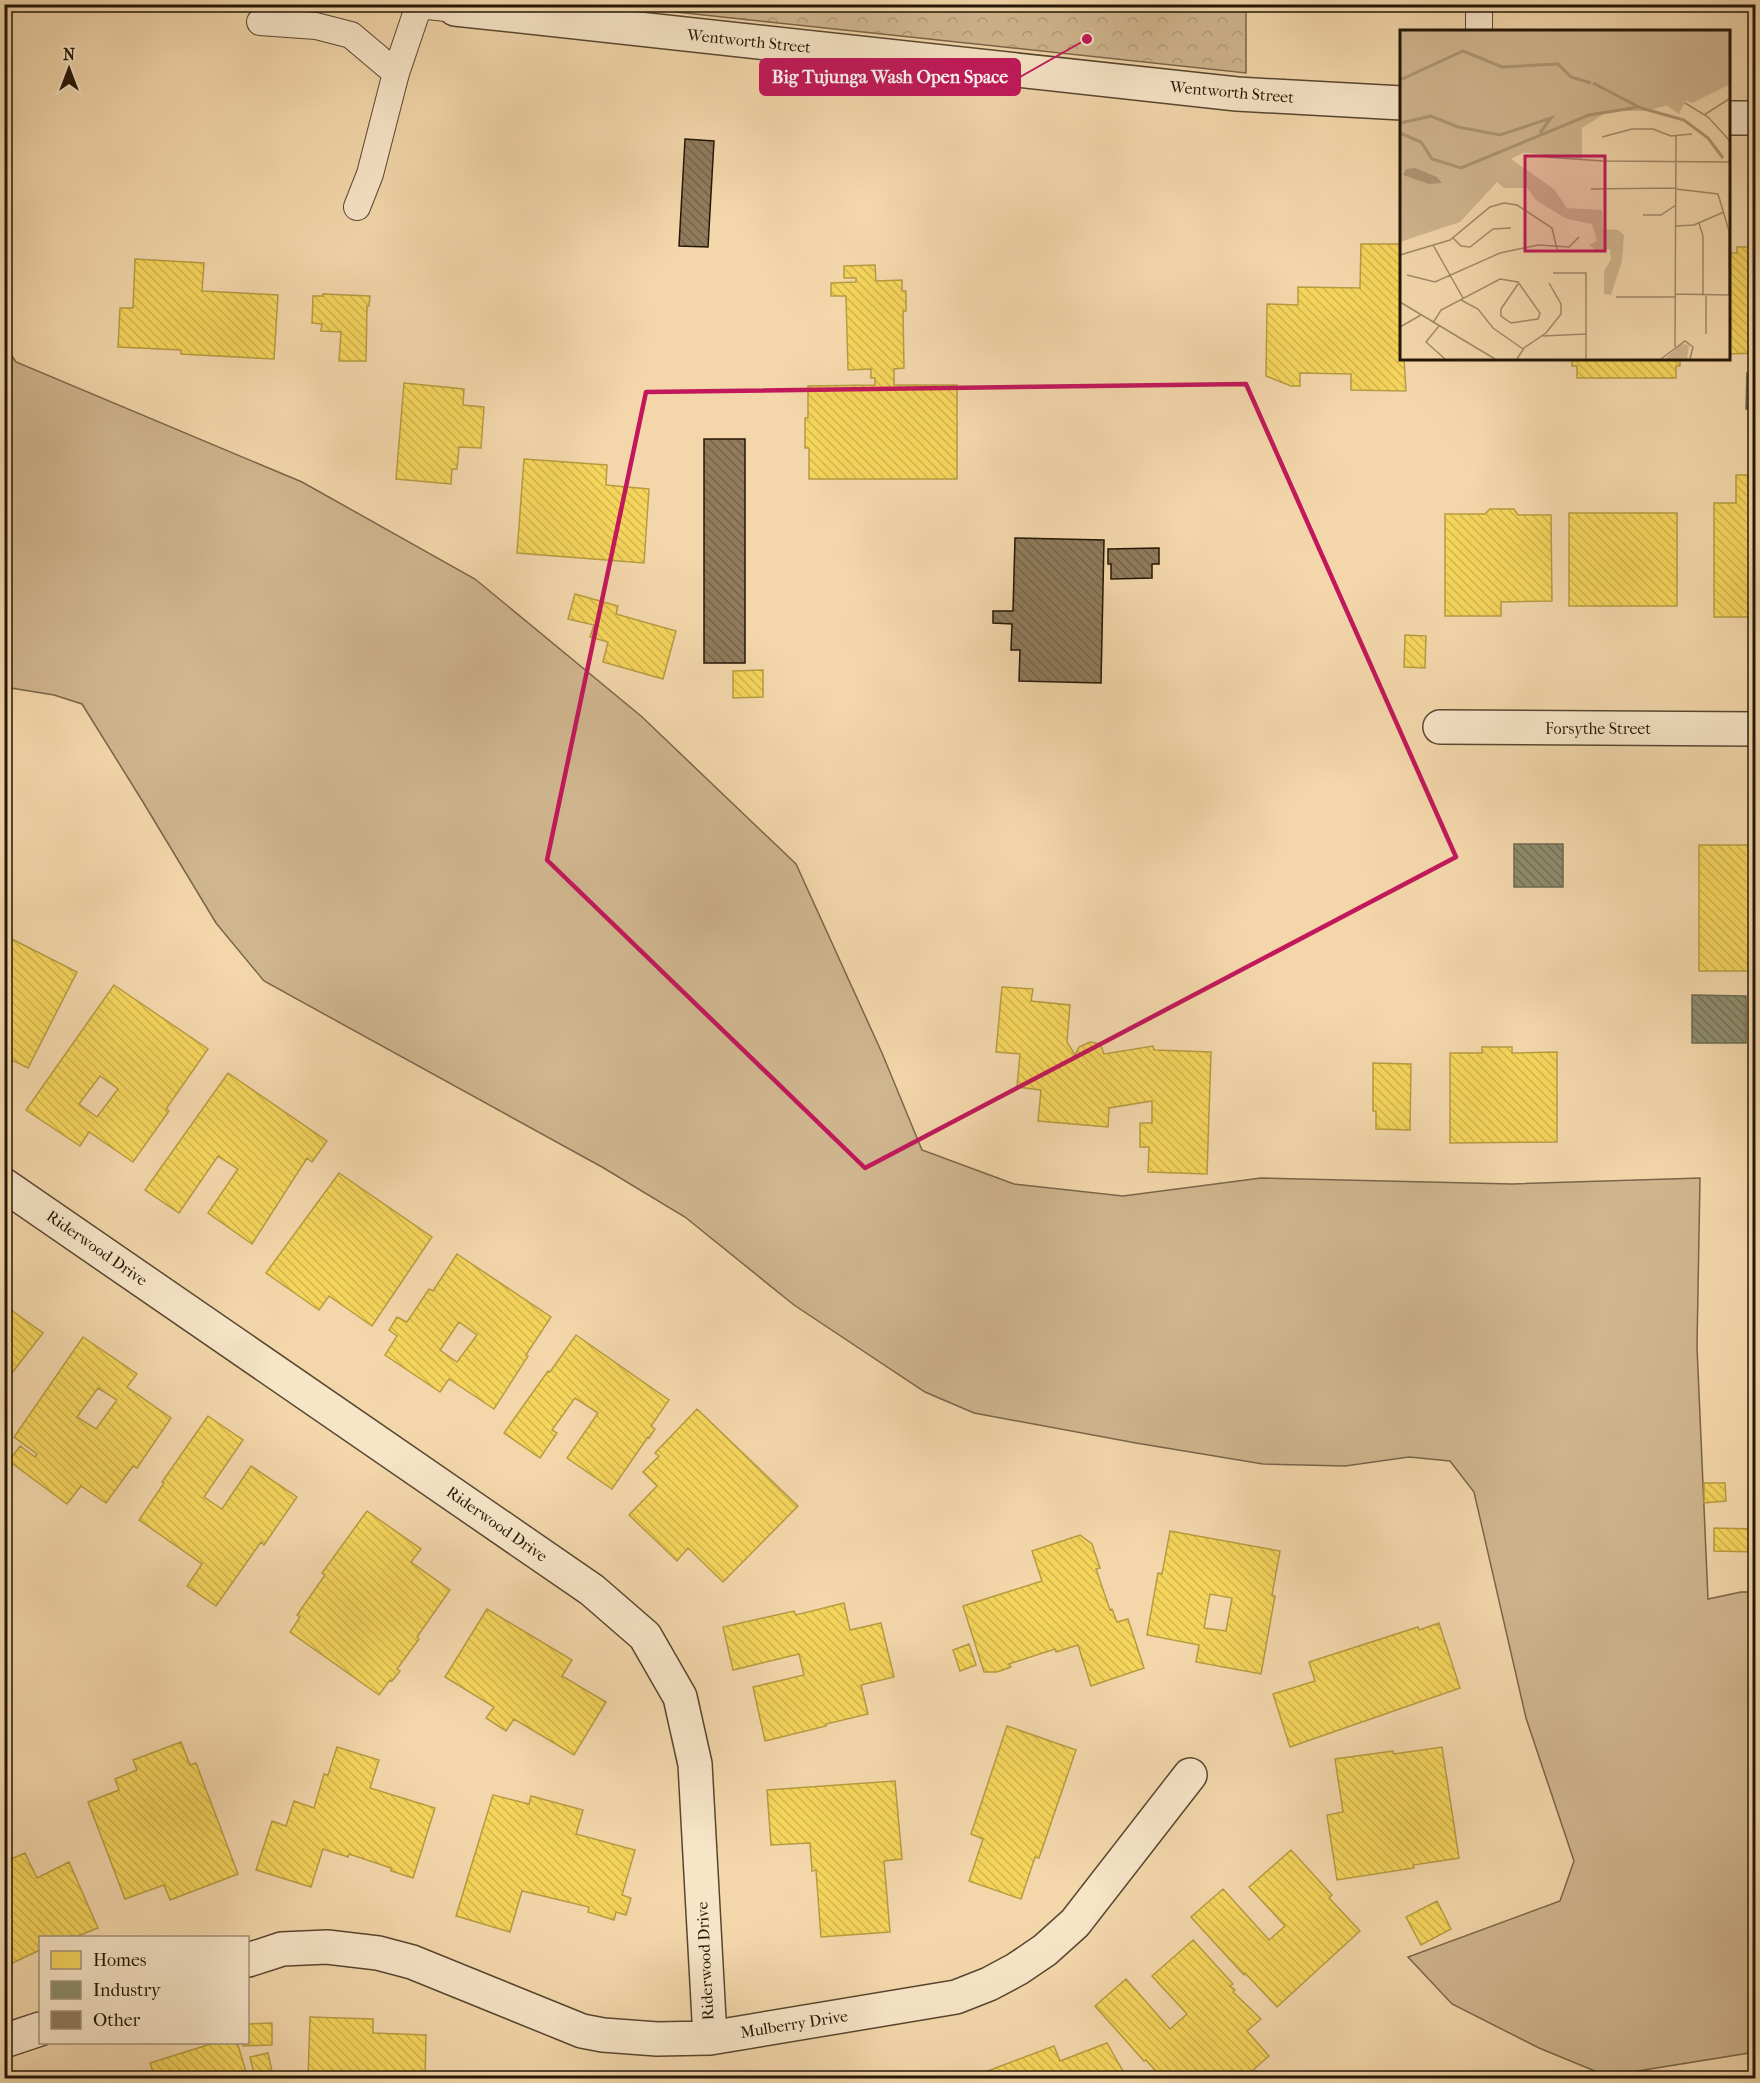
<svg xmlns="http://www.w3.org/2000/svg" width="1760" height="2083" viewBox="0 0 1760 2083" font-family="'IM FELL French Canon',serif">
	<defs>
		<pattern id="forest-crowns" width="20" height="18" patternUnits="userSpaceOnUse" patternTransform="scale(1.5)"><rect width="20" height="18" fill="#d0b68f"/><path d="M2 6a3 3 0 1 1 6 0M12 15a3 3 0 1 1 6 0" fill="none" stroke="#b29c7a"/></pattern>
		<pattern id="homes-back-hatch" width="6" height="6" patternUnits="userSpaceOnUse" patternTransform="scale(1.5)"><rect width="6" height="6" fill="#f6d55c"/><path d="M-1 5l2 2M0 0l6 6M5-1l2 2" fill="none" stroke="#d3b64e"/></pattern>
		<pattern id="industry-back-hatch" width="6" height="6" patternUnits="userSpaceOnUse" patternTransform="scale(1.5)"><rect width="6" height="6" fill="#8c8c6e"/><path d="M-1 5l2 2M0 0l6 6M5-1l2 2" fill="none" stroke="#727158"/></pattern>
		<pattern id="building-back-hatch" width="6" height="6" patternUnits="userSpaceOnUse" patternTransform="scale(1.5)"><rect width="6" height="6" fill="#907b5c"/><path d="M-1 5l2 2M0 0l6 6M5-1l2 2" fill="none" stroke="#75644a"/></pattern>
	</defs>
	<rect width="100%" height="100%" fill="#f3d7ab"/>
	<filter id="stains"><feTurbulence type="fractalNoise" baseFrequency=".00333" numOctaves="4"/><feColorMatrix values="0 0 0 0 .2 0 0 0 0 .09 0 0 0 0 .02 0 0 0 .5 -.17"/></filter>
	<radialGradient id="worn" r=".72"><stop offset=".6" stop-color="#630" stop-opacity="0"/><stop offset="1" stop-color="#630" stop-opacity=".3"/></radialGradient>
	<!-- grass -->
	<path fill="#d0b68f" stroke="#7a664a" stroke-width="1.5" d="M4,344L16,362L302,482L475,579L641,716L796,864L882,1053L922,1150L1014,1184L1123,1196L1261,1178L1512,1184L1700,1178L1697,1347L1708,1599L1741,1592H1755V2052L1607,2076L1539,2048L1452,2004L1408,1957L1560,1901L1574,1861L1526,1718L1474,1492L1450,1461L1409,1457L1345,1466L1263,1464L1136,1443L974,1413L925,1392L794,1305L685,1217L602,1167L264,981L216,923L143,802L82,704L54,695L5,687Z"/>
	<!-- forest -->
	<path fill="url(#forest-crowns)" stroke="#7a664a" stroke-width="1.5" d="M611,5H1246V73Z"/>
	<!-- homes -->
	<path fill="url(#homes-back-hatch)" stroke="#b79c42" stroke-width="1.5" fill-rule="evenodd" d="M1361,244H1402V358H1404L1406,391L1351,390V374L1300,373V386H1291L1266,376L1267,304L1298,305V287L1360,288Z
		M1737,247H1756V353L1728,354V253H1737Z
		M135,259L204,263L202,291L278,295L274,359L181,354V350L118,347L120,308H133Z
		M875,265L876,281L902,280V291H906V311H903L904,368L894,369V385H957V479H809V448H805V418H808V386L875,385V378H871V369L848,370L846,296H831V283L856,282V278H844V266Z
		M323,294L370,296L369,306H367L366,361H339L341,332L321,331L322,324L312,323L313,296H323Z
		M1572,358H1680V366H1676V378H1577V366H1572Z
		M404,383L464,389L463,405L484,407L481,448L459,447L457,469H452L451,484L396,479Z
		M524,459L607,465L606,485L649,489L644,563L517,553Z
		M1736,475H1756V617H1714V503H1736Z
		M1490,509H1514L1518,515H1551L1552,601L1501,602V616H1445V514H1485Z
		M1569,513H1677V606H1569Z
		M575,594L618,606L616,614L676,631L663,679L603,662L608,642L590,637L594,625L568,619Z
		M1405,635L1426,636L1425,668L1404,667Z
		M763,670V697L733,698V671Z
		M1699,845H1752V865H1756V951H1752V971H1699Z
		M4,935L77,972L28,1068L4,1056V999L8,993L4,991Z
		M114,985L208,1049L166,1109L169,1111L133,1162L89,1132L80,1146L26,1110ZM100,1076L118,1089L97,1117L79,1104Z
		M1002,987L1033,989L1031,1001L1070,1005L1067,1042L1075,1055L1079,1047L1090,1042L1100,1044L1104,1054L1153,1046L1154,1050L1211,1052L1207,1174L1148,1172L1149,1147H1140V1123H1152V1101L1109,1108L1108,1127L1038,1121L1041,1090L1017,1087L1020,1054L996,1052Z
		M1482,1047H1512V1053L1557,1052V1142L1450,1143V1053H1482Z
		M1373,1063L1411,1064L1410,1130L1376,1129V1111H1373Z
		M228,1073L327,1141L312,1162L307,1158L252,1244L208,1213L238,1169L218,1156L179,1213L145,1190Z
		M339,1173L432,1237L372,1326L329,1296L319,1310L266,1273Z
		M457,1254L551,1317L526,1355L528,1356L494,1409L449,1379L440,1392L385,1355L397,1336L389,1330L397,1317L407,1322L429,1289L433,1291ZM459,1322L477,1335L457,1362L440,1350Z
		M4,1305L43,1333L5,1382L4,1381Z
		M576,1335L669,1400L651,1426L655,1429L649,1438L648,1437L612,1489L567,1458L598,1413L575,1398L552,1430L557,1433L540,1458L504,1433L548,1371L550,1372Z
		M83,1337L137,1374L127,1387L171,1418L137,1468L133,1466L106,1503L81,1486L67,1504L9,1461L20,1446L35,1457L37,1454L14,1437ZM98,1388L117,1400L96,1429L77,1417Z
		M697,1409L798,1506L723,1582L688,1548L677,1561L629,1515L657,1486L643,1472L659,1456L655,1453Z
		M208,1416L243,1440L204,1497L222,1509L251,1466L297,1497L264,1545L261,1542L216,1606L187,1586L202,1564L139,1520L164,1483L162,1482Z
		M1704,1483H1725L1726,1501L1704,1503Z
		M367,1511L421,1549L411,1562L450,1590L417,1637L419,1639L397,1669L400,1671L392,1681L390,1680L379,1695L290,1632L300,1617L297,1615L325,1575L322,1573Z
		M1714,1528L1755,1529V1552L1714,1551Z
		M1170,1531L1280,1551L1272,1595L1275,1596L1261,1674L1196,1662L1199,1645L1147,1635L1158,1573L1162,1574ZM1210,1594L1232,1598L1226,1631L1204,1628Z
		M1080,1535L1092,1544L1100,1568L1096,1569L1110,1610L1112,1609L1117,1622L1128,1619L1144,1668L1091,1686L1078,1645L1056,1652L1055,1649L1009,1664L1011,1667L997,1672H984L963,1606L1042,1581L1032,1551Z
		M844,1603L850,1630L881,1623L894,1677L861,1685L868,1714L826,1724V1726L765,1741L753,1687L804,1675L799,1654L733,1670L723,1627L794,1611L796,1615Z
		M487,1609L572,1660L562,1676L606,1702L574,1755L514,1719L506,1731L486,1718L494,1707L445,1677Z
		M1439,1623L1460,1688L1290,1747L1273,1694L1315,1681L1309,1662L1418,1627L1419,1630Z
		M969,1644L976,1665L960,1671L953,1650Z
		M1007,1726L1076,1750L1039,1858L1035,1857L1021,1899L969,1881L983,1839L971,1834Z
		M181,1742L190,1765L196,1763L238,1874L170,1900L164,1885L125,1899L88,1802L119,1790L115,1779L137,1770L133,1760Z
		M337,1747L379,1760L370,1788L435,1808L413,1878L391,1871V1868L349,1854L348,1857L323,1849L311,1887L256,1870L272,1821L286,1826L294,1801L314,1808L324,1774L328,1775Z
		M1442,1747L1459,1858L1413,1865L1414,1868L1337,1880L1327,1815L1343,1812L1335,1759L1393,1751L1394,1754Z
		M895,1781L902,1859L884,1861L890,1932L821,1937L816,1870L812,1871L810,1843L771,1845L767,1790Z
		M493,1795L529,1804L531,1796L583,1810L576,1834L635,1850L622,1895L631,1898L626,1915L616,1912L614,1920L588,1912L589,1907L522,1891L510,1932L456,1916Z
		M1291,1850L1332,1895L1329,1898L1360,1931L1277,2007L1245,1973L1244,1975L1191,1917L1223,1889L1269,1940L1285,1926L1249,1887Z
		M25,1853L37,1878L69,1862L98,1928L75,1937L74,1935L68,1938H40V1950L4,1967V1862Z
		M1437,1901L1451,1929L1421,1945L1406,1917Z
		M1193,1940L1233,1984L1230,1986L1235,1990L1233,1992L1261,2019L1247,2031L1269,2056L1244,2078H1199L1197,2076L1194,2078H1162L1146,2060L1144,2061L1095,2006L1126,1979L1170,2029L1187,2014L1152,1976Z
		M310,2017L373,2019V2033L426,2035L425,2078H308Z
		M272,2023V2045L243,2046V2042H248V2024Z
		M217,2042H237L248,2078H155L150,2063Z
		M1107,2043L1127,2078H969L1054,2046L1060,2061Z
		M268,2053L273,2076L255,2078L250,2057Z"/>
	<!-- industry -->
	<path fill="url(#industry-back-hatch)" stroke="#6d694f" stroke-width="1.5" d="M1747,373H1756V409H1746Z
		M1514,844H1563V887H1514Z
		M1692,995L1746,996V1043H1692Z"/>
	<!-- building -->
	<path fill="url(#building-back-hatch)" stroke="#251706" stroke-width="1.5" d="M685,139L714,141L708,247L679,246Z
		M704,439H745V663H704Z
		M1015,538L1104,540L1101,683L1019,681L1020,650H1011L1012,624L993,623V611H1013Z
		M1159,548V564H1152V578L1111,579V564H1108V549Z"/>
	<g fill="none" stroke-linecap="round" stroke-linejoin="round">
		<defs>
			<path id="service" d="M1479,4V32
				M260,22L316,26L351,35L396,73
				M357,207L370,174L396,73L419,5L455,9"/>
			<path id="minor" d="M455,9L1237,94L1402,103
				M1728,118H1756
				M1440,727L1756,729
				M4,1185L592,1590L645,1636L680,1697L695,1764L710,2038
				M248,1960L282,1949L327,1947L378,1953L412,1962L582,2031L603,2035L657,2039L710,2038L956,1997L989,1984L1017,1969L1045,1950L1075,1923L1190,1775
				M4,2041L40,2029"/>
		</defs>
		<!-- service casing -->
		<use href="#service" stroke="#58472f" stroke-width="28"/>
		<!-- minor casing -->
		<use href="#minor" stroke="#58472f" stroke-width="36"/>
		<!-- service -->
		<use href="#service" stroke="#f7e5c8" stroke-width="26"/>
		<!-- minor -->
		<use href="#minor" stroke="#f7e5c8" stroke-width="33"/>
	</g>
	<!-- marked area -->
	<path fill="none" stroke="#c2185b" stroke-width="4.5" stroke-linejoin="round" d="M1246,384L1456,857L865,1168L547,860L646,392Z"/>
	<g text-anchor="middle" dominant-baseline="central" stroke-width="6" stroke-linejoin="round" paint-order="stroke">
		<!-- street labels -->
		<g font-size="16" fill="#251706" stroke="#f7e5c8">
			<text transform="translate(749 41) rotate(6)">Wentworth Street</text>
			<text transform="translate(1232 92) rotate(5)">Wentworth Street</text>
			<text x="1598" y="728">Forsythe Street</text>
			<text transform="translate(97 1248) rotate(35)">Riderwood Drive</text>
			<text transform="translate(497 1524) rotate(35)">Riderwood Drive</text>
			<text transform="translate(705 1961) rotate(-93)">Riderwood Drive</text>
			<text transform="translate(794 2024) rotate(-9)">Mulberry Drive</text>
		</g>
	</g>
	<!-- overview -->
	<g transform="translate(1400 30)">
		<rect width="330" height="330" fill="#f3d7ab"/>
		<path d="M0,1H330V54L292,73L286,70L279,84L266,75L245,70V81H206L111,129L154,159L167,178L202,180L203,199L218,200L224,205L222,231L211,265L204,264V241L211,229L210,219L198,221L189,215L197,211L192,194L167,189L137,171L127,158H104L97,152L60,192L0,212Z" fill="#d0b68f"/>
		<path d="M198,1H330V54L292,73L284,70L254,79L207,82L182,98V129L119,122L146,103L139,89L145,76L171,64L208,67L218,56L202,39L203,17ZM281,314L289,315L287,329H265Z" fill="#d0b68f"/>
		<path d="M15,138L37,147L42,153L29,154L3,145L6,139Z" fill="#ad9673"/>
		<path fill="none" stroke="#ad9673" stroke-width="3" d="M0,50L63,21L102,37L158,34L171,47L191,53M193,53L241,78L284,90L308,108L323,128M0,93L31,86L58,97L100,105L151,88L140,103M0,103L21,112L32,129L61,138L189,85L239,77"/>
		<path fill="none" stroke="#a18a69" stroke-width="1.5" d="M285,73L308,87L330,111M304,85L329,69M202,107L232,99H253L271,106L292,104M146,127L203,131L330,132M191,159L276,158M276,159L318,164L329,201V265M243,185H261L276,175M299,193L303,206V265M276,196L294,195L324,182M53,208L61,216L70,217L93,199L111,198M33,215L63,268M0,225L50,210L90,177L104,173L117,175L152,198L157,219M153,243H186V329M7,245L35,252L100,223L138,215L169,217L179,207M275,264L329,265M306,265V304M216,267H275M61,270L78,279L93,298L123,319M0,272L95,329M33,293L41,280L100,249L118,252L140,283L138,289L111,293L101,286V279L118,254M39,296L26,312L45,329M0,297L21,285M143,306L186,304M275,317L276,106M117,329L124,318L146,303L161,284V274L149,253M261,329L285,311L293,317L290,329"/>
		<path fill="#c2185b" fill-opacity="0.15" stroke="#c2185b" stroke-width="3" d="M125,126H205V221H125Z"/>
		<rect width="330" height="330" fill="none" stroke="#251706" stroke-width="3"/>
	</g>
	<!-- callouts -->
	<path fill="none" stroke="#c2185b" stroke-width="2" d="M1087 39L1020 77"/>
	<circle fill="#c2185b" stroke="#f7e5c8" stroke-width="2" cx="1087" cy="39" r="6"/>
	<rect fill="#c2185b" stroke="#c2185b" stroke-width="2" x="760" y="59" width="260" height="36" rx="6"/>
	<g font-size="18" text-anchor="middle" font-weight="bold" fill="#fff">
		<text x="890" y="83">Big Tujunga Wash Open Space</text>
	</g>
	<!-- margin -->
	<rect width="1760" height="2083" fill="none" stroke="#f3d7ab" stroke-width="24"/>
	<rect x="6" y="6" width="1748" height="2071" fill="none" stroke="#251706" stroke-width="3"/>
	<rect x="12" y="12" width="1736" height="2059" fill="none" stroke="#251706" stroke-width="1.5"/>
	<!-- legend -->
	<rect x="39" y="1936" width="210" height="108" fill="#f7e5c8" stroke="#a3937a" stroke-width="1.5"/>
	<rect x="51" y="1951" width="30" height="18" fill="#f6d55c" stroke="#a3937a" stroke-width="1.5"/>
	<text x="93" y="1966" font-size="18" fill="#251706">Homes</text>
	<rect x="51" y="1981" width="30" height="18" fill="#8c8c6e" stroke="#a3937a" stroke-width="1.5"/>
	<text x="93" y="1996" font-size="18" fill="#251706">Industry</text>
	<rect x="51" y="2011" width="30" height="18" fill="#907b5c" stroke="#a3937a" stroke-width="1.5"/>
	<text x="93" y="2026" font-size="18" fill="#251706">Other</text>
	<!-- north arrow -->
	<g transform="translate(69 69)" stroke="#f7e5c8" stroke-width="4.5" paint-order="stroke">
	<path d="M0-4.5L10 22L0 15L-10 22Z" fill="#251706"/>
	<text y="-9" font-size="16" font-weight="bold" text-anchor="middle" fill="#251706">N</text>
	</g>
	<rect width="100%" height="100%" filter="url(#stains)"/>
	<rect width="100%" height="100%" fill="url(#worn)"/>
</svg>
